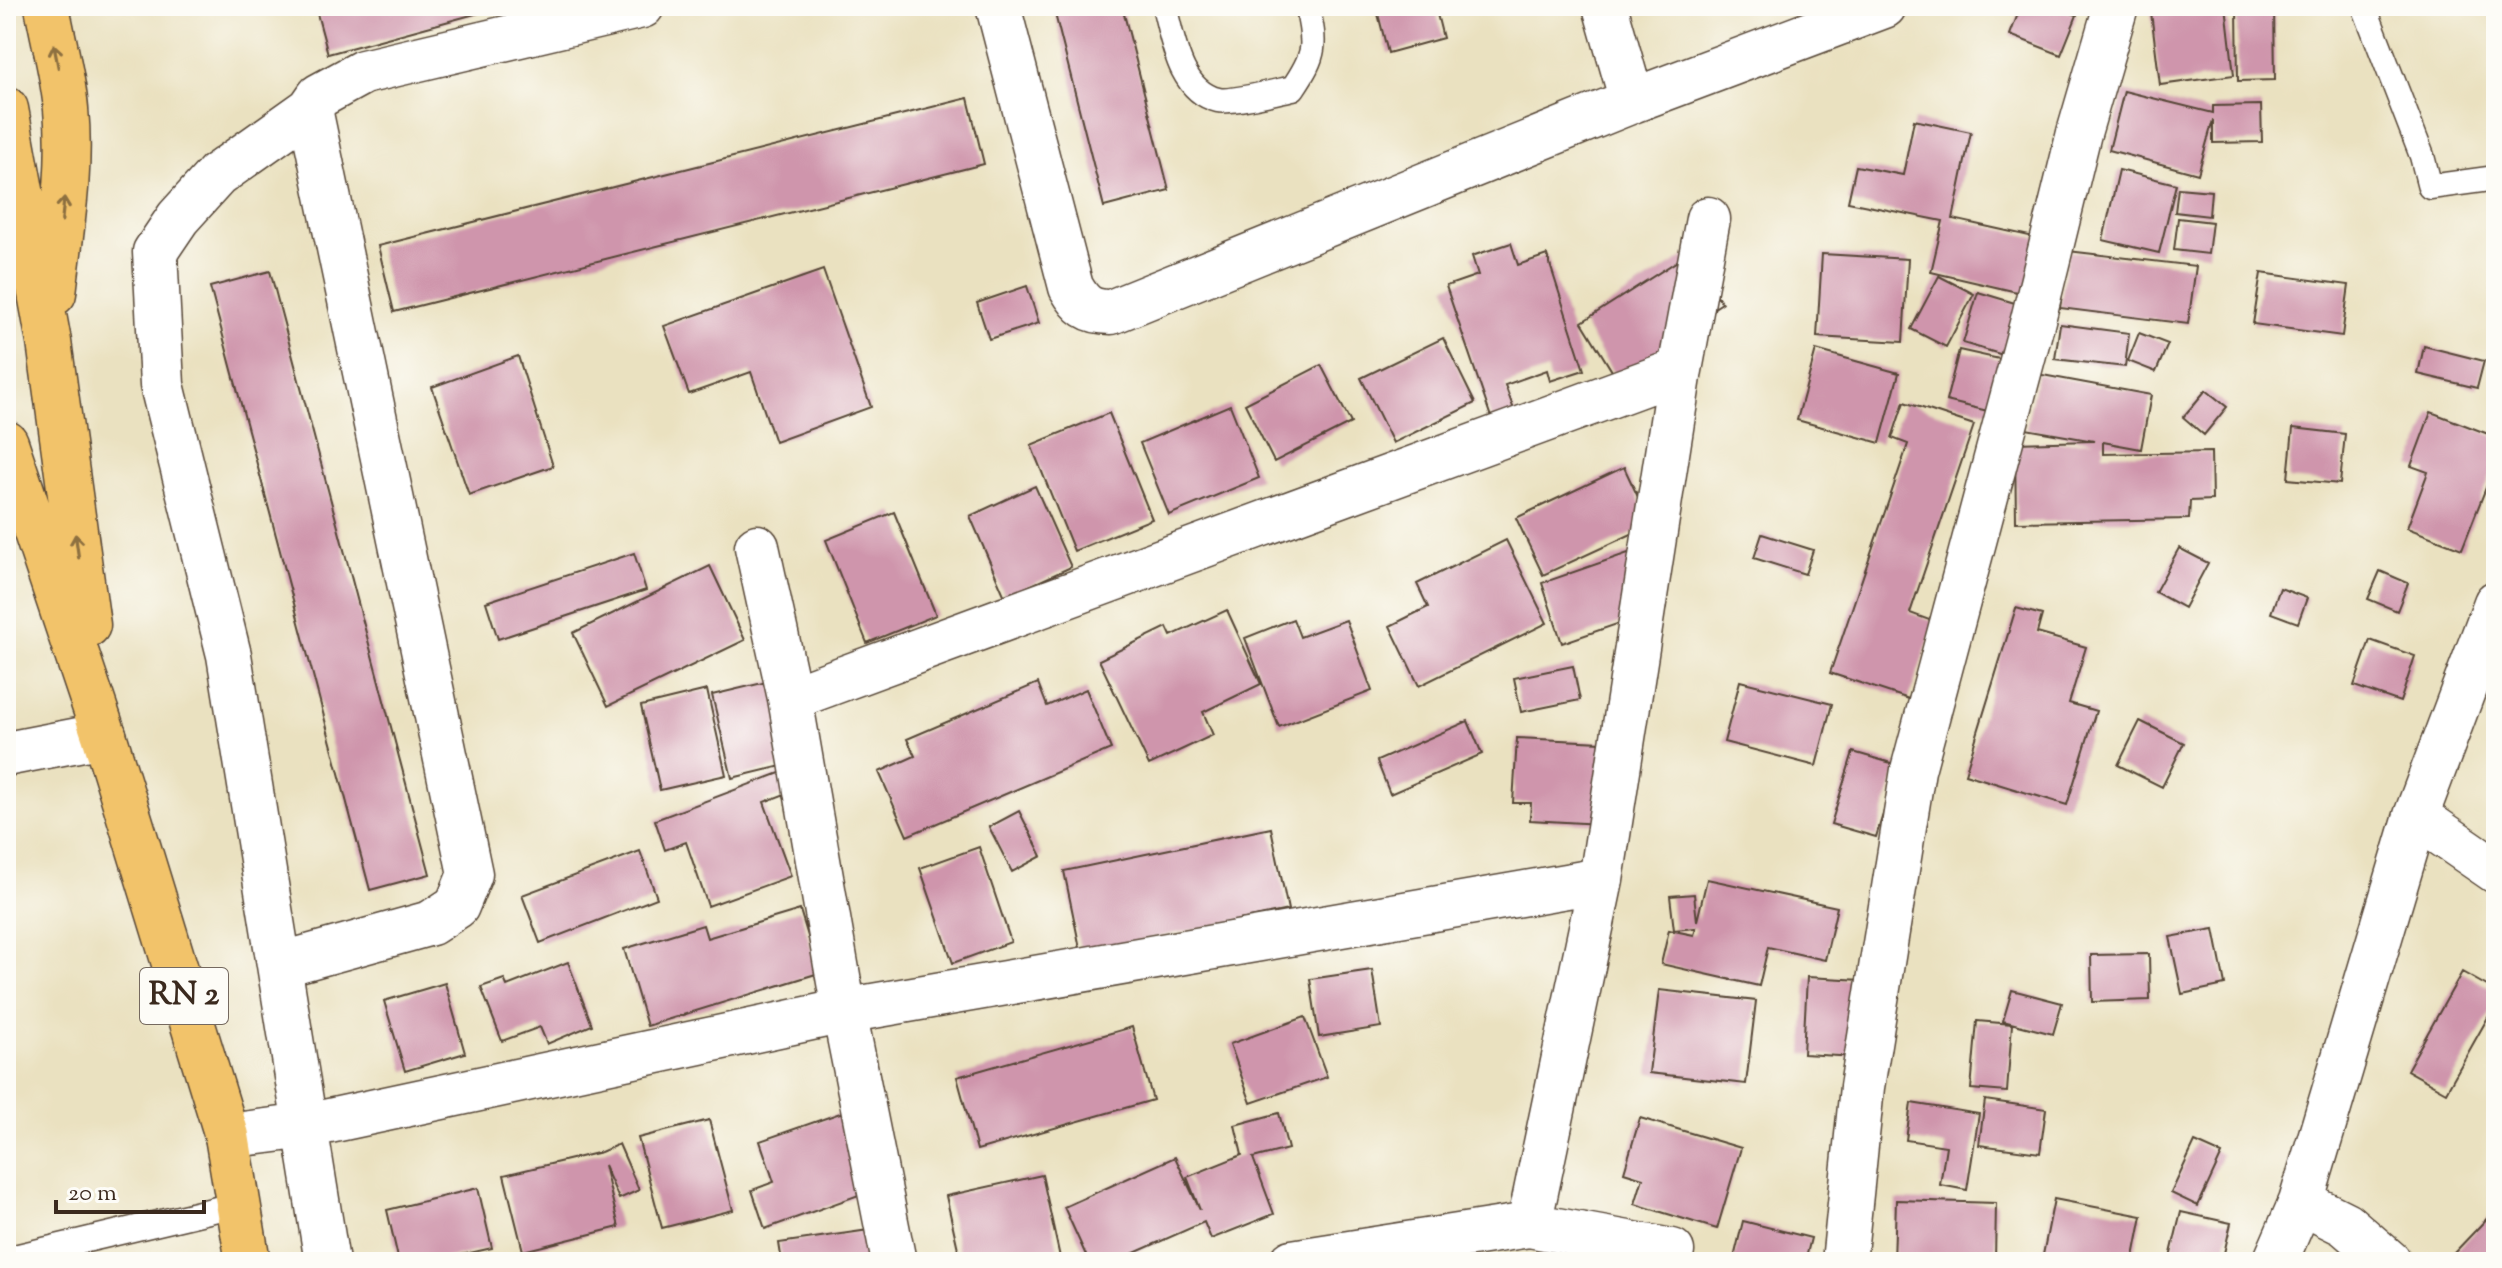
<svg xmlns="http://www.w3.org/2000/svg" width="2502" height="1268" viewBox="0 0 2502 1268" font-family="'Sorts Mill Goudy',serif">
	<rect width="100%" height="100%" fill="#fdfcf7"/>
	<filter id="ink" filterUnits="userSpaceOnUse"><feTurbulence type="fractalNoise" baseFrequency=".0125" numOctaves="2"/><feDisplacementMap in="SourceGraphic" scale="16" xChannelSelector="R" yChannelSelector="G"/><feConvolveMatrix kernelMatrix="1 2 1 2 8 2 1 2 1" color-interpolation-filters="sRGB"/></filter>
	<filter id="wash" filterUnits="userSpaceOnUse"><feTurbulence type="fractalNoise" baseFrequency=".006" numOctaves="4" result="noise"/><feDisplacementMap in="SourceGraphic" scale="32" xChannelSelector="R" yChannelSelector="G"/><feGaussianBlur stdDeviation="1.8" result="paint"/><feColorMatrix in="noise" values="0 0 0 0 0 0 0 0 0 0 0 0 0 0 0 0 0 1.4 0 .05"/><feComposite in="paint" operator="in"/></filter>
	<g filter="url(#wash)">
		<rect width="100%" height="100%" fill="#eae1c0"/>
		<g id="blocks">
			<!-- building -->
			<path fill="#cf95ac" d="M315,6H501V7L328,54Z
				M1053,6H1122L1169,190L1104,207Z
				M1376,6H1435L1443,38L1388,53Z
				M2021,6H2054L2077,15L2061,55L2010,35Z
				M2198,6H2226L2234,75L2160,85L2151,12Z
				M2274,7L2275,80L2238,81L2237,8Z
				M2124,91L2213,113V106L2261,105L2262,142L2213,143V120L2198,174L2109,150Z
				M968,98L984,164L394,312L378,246Z
				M1914,120L1971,132L1953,219L2043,239L2030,295L1931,272L1943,221L1848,202L1856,166L1903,175Z
				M2119,170L2176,184L2159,253L2103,240Z
				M2178,188L2211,191L2209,216L2175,212Z
				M2178,218L2212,222L2208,254L2174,250Z
				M1511,243L1518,265L1547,255L1584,370L1550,381L1547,370L1505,385L1517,418L1494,426L1446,286L1478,275L1472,256Z
				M2068,251L2196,266L2188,324L2060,308Z
				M1690,253L1722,303L1685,327L1695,343L1623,389L1582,322Z
				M1822,254L1908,259L1903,342L1817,337Z
				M823,270L871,407L775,442L751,372L689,394L664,326Z
				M270,271L430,874L370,890L210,287Z
				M2261,273L2349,285L2342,336L2253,324Z
				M1939,276L1974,294L1946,347L1911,329Z
				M1027,286L1039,323L989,339L977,303Z
				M1978,292L2018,304L2003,355L1963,343Z
				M2060,324L2129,333L2125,367L2055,359Z
				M2139,333L2168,344L2156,372L2128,361Z
				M1443,338L1475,403L1393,443L1361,378Z
				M2424,346L2484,361L2477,388L2418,374Z
				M1816,350L1899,373L1880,443L1797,420Z
				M1959,350L2004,360L1992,412L1946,401Z
				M518,356L553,466L469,495L432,387Z
				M1321,365L1351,423L1274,462L1245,404Z
				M2037,374L2151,395L2141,449L2103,442V454L2211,452L2212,500L2190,501L2189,519L2016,522L2015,443L2094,441L2026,429Z
				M2206,390L2227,407L2204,435L2183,417Z
				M1904,402L1974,425L1910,613L1935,622L1909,699L1830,673L1908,444L1892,438Z
				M1230,405L1259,478L1169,515L1140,443Z
				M2431,412L2496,437V462L2462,549L2407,528L2428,472L2411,466Z
				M1109,413L1152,519L1074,551L1031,445Z
				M2293,428L2345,434L2340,484L2288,479Z
				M1624,467L1651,525L1543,575L1516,518Z
				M1035,486L1071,567L1005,597L970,516Z
				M894,512L936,615L867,643L826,540Z
				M1762,534L1813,550L1805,574L1754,558Z
				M1506,540L1547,623L1419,686L1390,626L1428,607L1417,584Z
				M2179,548L2208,563L2184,608L2155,592Z
				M1631,552L1652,612L1562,643L1542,583Z
				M634,553L646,590L498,639L486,602Z
				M710,566L745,640L608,706L573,633Z
				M2380,571L2408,583L2397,611L2368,599Z
				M2280,588L2307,598L2298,623L2271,613Z
				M2016,608L2042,615L2037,633L2086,647L2069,703L2096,711L2067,805L1965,774Z
				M1227,610L1261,684L1203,712L1213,735L1149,765L1099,660L1167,627L1171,636Z
				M1293,619L1300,637L1346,620L1372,691L1279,727L1245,638Z
				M2370,640L2415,656L2400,702L2354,686Z
				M1573,666L1580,700L1521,712L1514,678Z
				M779,679L798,762L732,778L712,695Z
				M1740,681L1832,704L1816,766L1724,742Z
				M1038,683L1047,706L1086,689L1111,749L907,836L879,772L915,756L907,739Z
				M707,690L726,775L660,790L641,706Z
				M1468,721L1482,754L1390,794L1377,761Z
				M2140,721L2184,743L2162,787L2118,765Z
				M1517,738L1623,743L1618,825L1530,820L1531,803H1513Z
				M1853,752L1898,765L1876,837L1831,824Z
				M785,771L793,791L764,802L791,876L708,906L686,842L665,850L655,820Z
				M1019,811L1042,856L1012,872L989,827Z
				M1271,828L1288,910L1081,953L1064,871Z
				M979,847L1011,942L953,963L920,868Z
				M640,851L657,898L540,943L522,895Z
				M1707,879L1837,907L1825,960L1768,947L1759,986L1661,964L1669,930L1694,935L1696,928L1674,930L1670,896L1694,894L1697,921Z
				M800,910L819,973L647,1026L624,949L703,925L707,938Z
				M2214,929L2225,985L2182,994L2170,937Z
				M2149,954L2150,1000L2092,1002L2091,955Z
				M568,962L592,1025L547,1044L540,1027L502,1041L481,987L504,979L507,986Z
				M1372,970L1381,1027L1319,1037L1310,979Z
				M2462,972L2496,991V1003L2446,1092L2407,1070Z
				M1807,977L1862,980L1857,1057L1803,1054Z
				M445,983L465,1053L405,1071L384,1001Z
				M1659,990L1756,1001L1746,1084L1649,1073Z
				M2012,990L2062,1003L2053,1034L2003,1021Z
				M1305,1017L1327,1077L1251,1103L1230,1044Z
				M1977,1021L2012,1024L2007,1092L1971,1089Z
				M1132,1027L1153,1100L977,1150L957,1077Z
				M1985,1100L2046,1109L2040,1153L1979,1145Z
				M1911,1103L1979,1114L1967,1190L1940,1185L1946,1146L1906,1140Z
				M843,1112L870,1191L765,1229L752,1190L774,1182L760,1141Z
				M1279,1113L1288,1149L1253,1158L1274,1214L1211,1239L1204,1222L1114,1262H1089L1064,1207L1175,1157L1200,1210L1187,1177L1242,1155L1235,1125Z
				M1640,1118L1741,1148L1717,1229L1635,1204L1643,1178L1624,1172Z
				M709,1120L733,1210L662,1228L638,1138Z
				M2195,1142L2222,1154L2198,1206L2171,1193Z
				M619,1144L639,1190L619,1199L604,1165L619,1227L523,1251L504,1175L601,1152Z
				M1042,1175L1061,1262H961L946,1196Z
				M478,1188L492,1248L430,1262H399L387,1210Z
				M2054,1199L2142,1216L2133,1262L2042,1260Z
				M1896,1200L1996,1203L1995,1262H1894Z
				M2496,1209V1262H2464L2454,1253Z
				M2181,1212L2231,1223L2222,1262H2169Z
				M1743,1221L1811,1238L1805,1262H1733Z
				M876,1229L880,1262H782L779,1243Z"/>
		</g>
	</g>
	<g filter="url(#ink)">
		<use href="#blocks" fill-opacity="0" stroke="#554536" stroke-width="2"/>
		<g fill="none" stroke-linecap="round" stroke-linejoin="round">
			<defs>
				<path id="service" d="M1164,6C1173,39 1179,91 1218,100C1230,103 1278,91 1293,88C1316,54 1316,46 1307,6
					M2364,6L2422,156L2430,187L2496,178
					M6,1259L238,1204"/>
				<path id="minor" d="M998,6L1071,287C1081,305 1089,312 1111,312L1632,101L1884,6
					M1605,6L1632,101
					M757,547L790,698L844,1011L894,1262
					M790,698L1680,370
					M2416,816L2496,871
					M280,965L431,923L457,906L470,874L310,109
					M227,1136L306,1126L844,1011L1601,880
					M2301,1202L2345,1224L2389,1262
					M1529,1225L1601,880L1680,370L1708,219
					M327,1262L229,655L162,385L155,252L178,218L217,175L310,109L319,96L363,72L642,6
					M1292,1262L1529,1225L1672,1251
					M1844,1262L1862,1087L1913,770L2033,320L2079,133L2116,6
					M2275,1262L2301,1202L2416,816L2496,603"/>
				<path id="tertiary" d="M6,754L104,735"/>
				<path id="trunk" d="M47,6C53,40 63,75 66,109C72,170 61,232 54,293
					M6,109L49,342L88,625
					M6,443L104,735L227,1136L248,1262"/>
			</defs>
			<!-- service casing -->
			<use href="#service" stroke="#554536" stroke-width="27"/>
			<!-- minor casing -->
			<use href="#minor" stroke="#554536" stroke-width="47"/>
			<!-- tertiary casing -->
			<use href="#tertiary" stroke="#554536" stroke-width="47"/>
			<!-- trunk casing -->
			<use href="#trunk" stroke="#554536" stroke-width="47"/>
			<!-- service -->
			<use href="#service" stroke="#fff" stroke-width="24"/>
			<!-- minor -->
			<use href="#minor" stroke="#fff" stroke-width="44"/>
			<!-- tertiary -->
			<use href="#tertiary" stroke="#fff" stroke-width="44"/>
			<!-- trunk -->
			<use href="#trunk" stroke="#f2c36a" stroke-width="44"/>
		</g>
		<!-- one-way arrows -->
		<defs><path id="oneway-shaft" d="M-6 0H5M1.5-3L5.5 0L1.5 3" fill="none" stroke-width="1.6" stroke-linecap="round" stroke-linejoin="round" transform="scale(2)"/></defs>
		<g stroke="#8d6f40">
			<use href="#oneway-shaft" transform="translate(56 56) rotate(-101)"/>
			<use href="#oneway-shaft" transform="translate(63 209) rotate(-84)"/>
			<use href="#oneway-shaft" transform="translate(77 546) rotate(-98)"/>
		</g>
	</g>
	<g text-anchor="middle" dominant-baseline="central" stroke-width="7" stroke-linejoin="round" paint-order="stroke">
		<!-- shield labels -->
		<rect fill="#fdfcf7" stroke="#75695f" stroke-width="2" x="140" y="968" width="88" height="56" rx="6"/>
		<g font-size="32" font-weight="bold" fill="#3b2a1e">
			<text x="184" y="996">RN 2</text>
		</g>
	</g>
	<!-- margin -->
	<rect width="2502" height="1268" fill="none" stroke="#fdfcf7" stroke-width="32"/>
	<!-- scale -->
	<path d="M56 1200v12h148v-12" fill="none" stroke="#3b2a1e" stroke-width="4"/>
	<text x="68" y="1200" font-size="24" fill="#3b2a1e" stroke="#fdfcf7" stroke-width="6" paint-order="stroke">20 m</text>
</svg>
